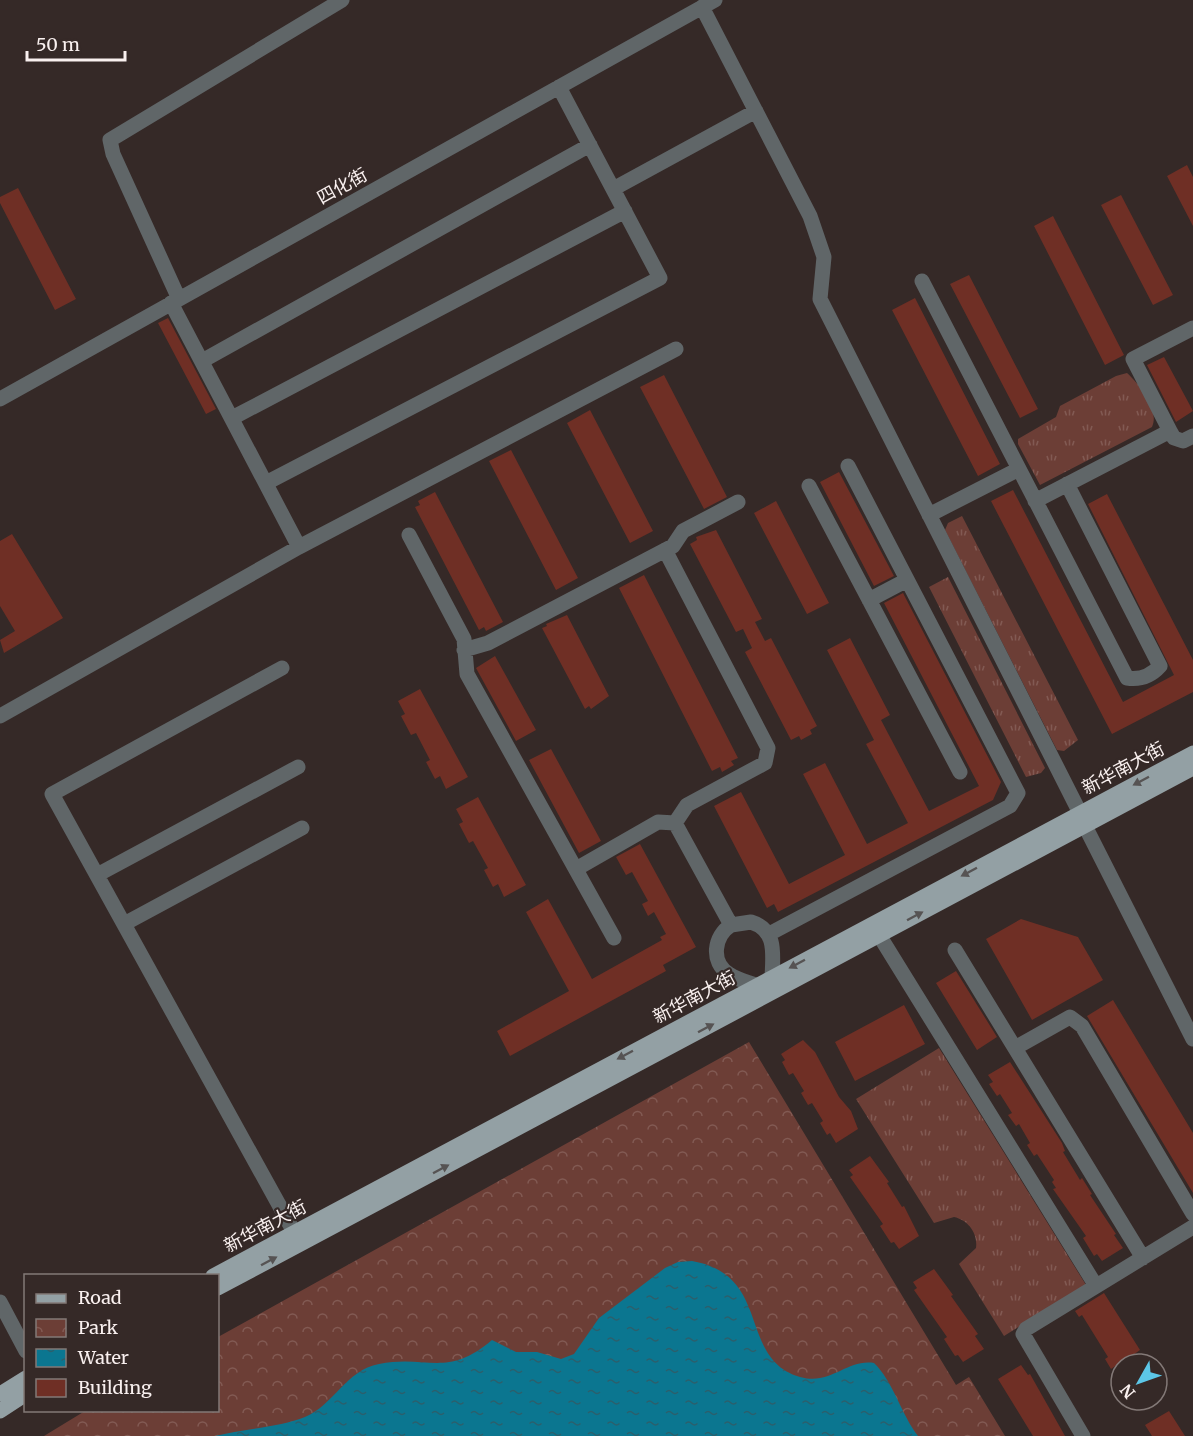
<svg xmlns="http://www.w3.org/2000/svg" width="1193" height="1436" viewBox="0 0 1193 1436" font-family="Merriweather,'Noto Sans SC',serif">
	<defs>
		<pattern id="grass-tufts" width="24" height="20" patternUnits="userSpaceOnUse" patternTransform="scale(1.5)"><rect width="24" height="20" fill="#6c3e36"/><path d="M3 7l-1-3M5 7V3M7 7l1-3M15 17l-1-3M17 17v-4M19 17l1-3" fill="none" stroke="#825a53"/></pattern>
		<pattern id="park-crowns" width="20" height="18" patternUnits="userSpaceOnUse" patternTransform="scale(1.5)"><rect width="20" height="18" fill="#6c3e36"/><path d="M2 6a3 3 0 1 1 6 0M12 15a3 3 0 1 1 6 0" fill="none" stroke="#825a53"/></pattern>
		<pattern id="water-ripples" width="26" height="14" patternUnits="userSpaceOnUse" patternTransform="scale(1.5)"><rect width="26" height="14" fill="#0b7690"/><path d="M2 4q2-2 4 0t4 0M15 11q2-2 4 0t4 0" fill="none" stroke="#2b5f6c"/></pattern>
	</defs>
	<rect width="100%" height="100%" fill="#352927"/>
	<!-- grass -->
	<path fill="url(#grass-tufts)" d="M1127,373C1139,384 1160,409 1152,427L1040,485L1018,444V439L1056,417L1060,406L1116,376Z
		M962,516L1078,740L1064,751L1057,750L945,530L948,523Z
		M948,577L1045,768L1041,773L1026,777L929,587Z
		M939,1048L1086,1285L1004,1336L959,1264L976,1248C978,1233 968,1220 954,1217L934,1223L856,1099Z"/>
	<!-- park -->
	<path fill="url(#park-crowns)" d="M749,1042L956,1385L969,1377L1005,1436H44L85,1411L218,1410V1337Z"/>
	<!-- water -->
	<path fill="url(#water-ripples)" d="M692,1261C773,1275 737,1359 800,1377C831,1386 846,1359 874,1363C893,1381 901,1414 918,1436H215C242,1429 281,1427 305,1417C334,1405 346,1370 379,1364C427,1354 446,1379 492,1340L516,1352H537L561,1359L574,1354L599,1318L665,1268L678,1262Z"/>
	<!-- building -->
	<path fill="#6f2f25" d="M1187,165L1193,177V226L1167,176Z
		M18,188L76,299L55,310L0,203V197Z
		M1121,195L1173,295L1153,305L1101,205Z
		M1053,216L1124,355L1105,365L1034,226Z
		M969,275L1038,409L1020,418L950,284Z
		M915,298L1000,464L978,476L892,310Z
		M168,318L216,409L206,414L158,323Z
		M1164,357L1193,411L1176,422L1147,365Z
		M664,375L727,497L704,509L640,387Z
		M590,410L653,531L630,543L567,423Z
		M511,450L578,578L556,590L489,461Z
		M839,472L894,576L874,586L820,482Z
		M1013,490L1123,702L1174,675L1088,504L1107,494L1193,660V692L1112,734L991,501Z
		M435,492L503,622L486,631L484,627L479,630L415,507L420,505L418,501Z
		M776,501L829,603L807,614L754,513Z
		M716,530L762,619L755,622L765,641L771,638L817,726L810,730L812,734L801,740L799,736L791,740L745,652L752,648L743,629L736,632L690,544L697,540L696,537Z
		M12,534L63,618L4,653L0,640L15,631L0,606V541Z
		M644,575L738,758L731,761L734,765L722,772L720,767L712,771L619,588Z
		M903,593L1001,782L993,800L778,912L774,904L767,908L714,806L741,792L789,884L845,855L803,774L825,763L867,844L908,823L866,744L874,740L827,650L850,638L890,715L881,720L929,811L979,786L884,603Z
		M567,615L609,696L591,709L589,706L585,709L542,628L547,626L546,624Z
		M495,656L536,730L516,741L476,668Z
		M420,689L468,777L446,789L440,776L435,779L426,762L430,760L416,733L411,735L401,716L405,714L398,701Z
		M551,749L601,841L579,853L529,760Z
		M478,797L526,885L504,897L498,884L493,887L484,870L488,868L473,841L469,843L459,824L463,822L456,809Z
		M640,844L696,947L663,965L666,971L510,1056L497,1031L569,991L526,912L548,899L592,979L662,940L660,937L666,934L654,912L648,916L642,904L648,901L632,872L626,875L616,857Z
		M1021,919L1078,937L1103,980L1032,1020L986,939Z
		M956,971L997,1037L977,1050L936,983Z
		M1113,1000L1193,1133V1193L1087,1016Z
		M904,1005L925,1044L855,1081L835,1042Z
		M803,1040L815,1052L839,1097L851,1111L858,1129L836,1143L830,1133L827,1135L820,1123L823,1121L812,1103L808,1105L801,1093L804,1091L793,1073L789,1075L782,1062L785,1060L781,1054Z
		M1010,1062L1062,1143L1065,1151L1063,1152L1080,1180L1082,1178L1092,1194L1090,1195L1116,1234L1114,1235L1123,1248L1102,1261L1097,1254L1094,1256L1083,1238L1086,1236L1053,1189L1056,1188L1052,1182L1054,1180L1037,1154L1034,1156L1027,1145L1030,1143L1019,1124L1016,1126L1008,1115L1012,1113L1000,1094L997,1096L989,1084L993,1082L988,1075Z
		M870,1156L889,1182L887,1183L902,1207L904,1206L919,1236L899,1249L894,1242L891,1243L880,1226L883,1224L850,1177L853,1175L849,1170Z
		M934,1269L953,1295L951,1296L978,1334L975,1336L984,1349L963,1362L958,1355L955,1356L944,1339L947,1337L914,1290L917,1288L913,1282Z
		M1104,1293L1140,1350L1133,1355L1135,1358L1121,1364L1119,1368L1117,1365L1111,1369L1105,1359L1108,1357L1082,1315L1079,1317L1075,1311Z
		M1021,1365L1028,1375L1030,1374L1065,1436H1033L998,1379Z
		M1169,1411L1185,1436H1152L1145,1425Z"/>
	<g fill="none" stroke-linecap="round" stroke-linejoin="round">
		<!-- minor -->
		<path stroke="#606668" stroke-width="15" d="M702,7L810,216L824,257L820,299L1080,813
			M613,189L756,111
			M922,281L1127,678C1140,680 1151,676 1160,666L1067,484
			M179,299L113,154L110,140L342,0
			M171,303L299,547
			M202,361L590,145
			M0,399L715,0
			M232,418L625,211
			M1170,431L1174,438L1183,441L1193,436
			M266,483L660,278L559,87
			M809,486L960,772
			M1035,501L1170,431L1133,359L1193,328
			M929,515L1019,469
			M409,535L464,639L467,674L614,938
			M869,600L907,580
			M464,650L488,643L673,546L683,531L738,502
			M282,668L52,794L294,1232
			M0,716L299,547L676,349
			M675,823L731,925
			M1085,826L1193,1039
			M576,869L658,822L675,823L687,805L765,763L768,748L665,550
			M97,875L298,767
			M124,924L302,828
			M769,934L1010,806L1018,793L848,466
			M879,935L1096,1286
			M955,950L1143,1258
			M756,985C748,982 737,980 729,974C710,962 714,936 731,925L751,922C777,930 773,954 772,977
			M1015,1048L1070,1017L1082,1026L1193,1214
			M0,1302L26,1351
			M1083,1436L1023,1334L1026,1329L1193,1227"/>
		<!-- major -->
		<path stroke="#93a0a4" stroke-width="15" d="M213,1276L1193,753
			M218,1288L1193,768
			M0,1394L26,1378
			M0,1411L26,1394"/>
	</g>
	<!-- one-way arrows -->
	<defs><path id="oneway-solid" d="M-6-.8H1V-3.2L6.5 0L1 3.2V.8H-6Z" transform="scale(1.5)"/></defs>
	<g fill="#565353">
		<use href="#oneway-solid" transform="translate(1141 781) rotate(152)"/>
		<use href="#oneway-solid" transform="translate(969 872) rotate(152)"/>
		<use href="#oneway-solid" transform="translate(915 916) rotate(-28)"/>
		<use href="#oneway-solid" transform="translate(797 964) rotate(152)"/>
		<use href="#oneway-solid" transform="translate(706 1028) rotate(-28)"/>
		<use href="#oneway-solid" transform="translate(625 1055) rotate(152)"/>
		<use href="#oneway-solid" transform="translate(441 1169) rotate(-28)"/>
		<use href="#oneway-solid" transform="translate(269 1261) rotate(-28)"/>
	</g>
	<g text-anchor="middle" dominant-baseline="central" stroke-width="4.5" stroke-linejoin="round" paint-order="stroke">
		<!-- street labels -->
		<g font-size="18" fill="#f9f0ef" stroke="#352927">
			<text transform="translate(342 186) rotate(-29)">四化街</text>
			<text transform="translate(1123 768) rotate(-28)">新华南大街</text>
			<text transform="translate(694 997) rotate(-28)">新华南大街</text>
			<text transform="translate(265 1226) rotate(-28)">新华南大街</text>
		</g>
	</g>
	<!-- legend -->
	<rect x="24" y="1274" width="195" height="138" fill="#352927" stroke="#837977" stroke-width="1.5"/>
	<rect x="36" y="1294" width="30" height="9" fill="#93a0a4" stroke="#837977" stroke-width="1.5"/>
	<text x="78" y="1304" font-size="18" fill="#f9f0ef">Road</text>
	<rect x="36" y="1319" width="30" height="18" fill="url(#park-crowns)" stroke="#837977" stroke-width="1.5"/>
	<text x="78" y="1334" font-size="18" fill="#f9f0ef">Park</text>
	<rect x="36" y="1349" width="30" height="18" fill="url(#water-ripples)" stroke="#837977" stroke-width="1.5"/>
	<text x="78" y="1364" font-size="18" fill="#f9f0ef">Water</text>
	<rect x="36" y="1379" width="30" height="18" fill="#6f2f25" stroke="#837977" stroke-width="1.5"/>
	<text x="78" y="1394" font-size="18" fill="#f9f0ef">Building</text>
	<!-- north arrow -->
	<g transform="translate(1139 1382) rotate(230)"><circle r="28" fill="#352927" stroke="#837977" stroke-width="1.5"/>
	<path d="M0-4.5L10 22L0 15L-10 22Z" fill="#5cc7e8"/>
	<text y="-9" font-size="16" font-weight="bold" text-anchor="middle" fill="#f9f0ef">N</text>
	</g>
	<!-- scale -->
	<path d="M27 51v9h98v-9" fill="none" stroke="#f9f0ef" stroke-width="3"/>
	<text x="36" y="51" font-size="18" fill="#f9f0ef" stroke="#352927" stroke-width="4.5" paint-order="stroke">50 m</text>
</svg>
